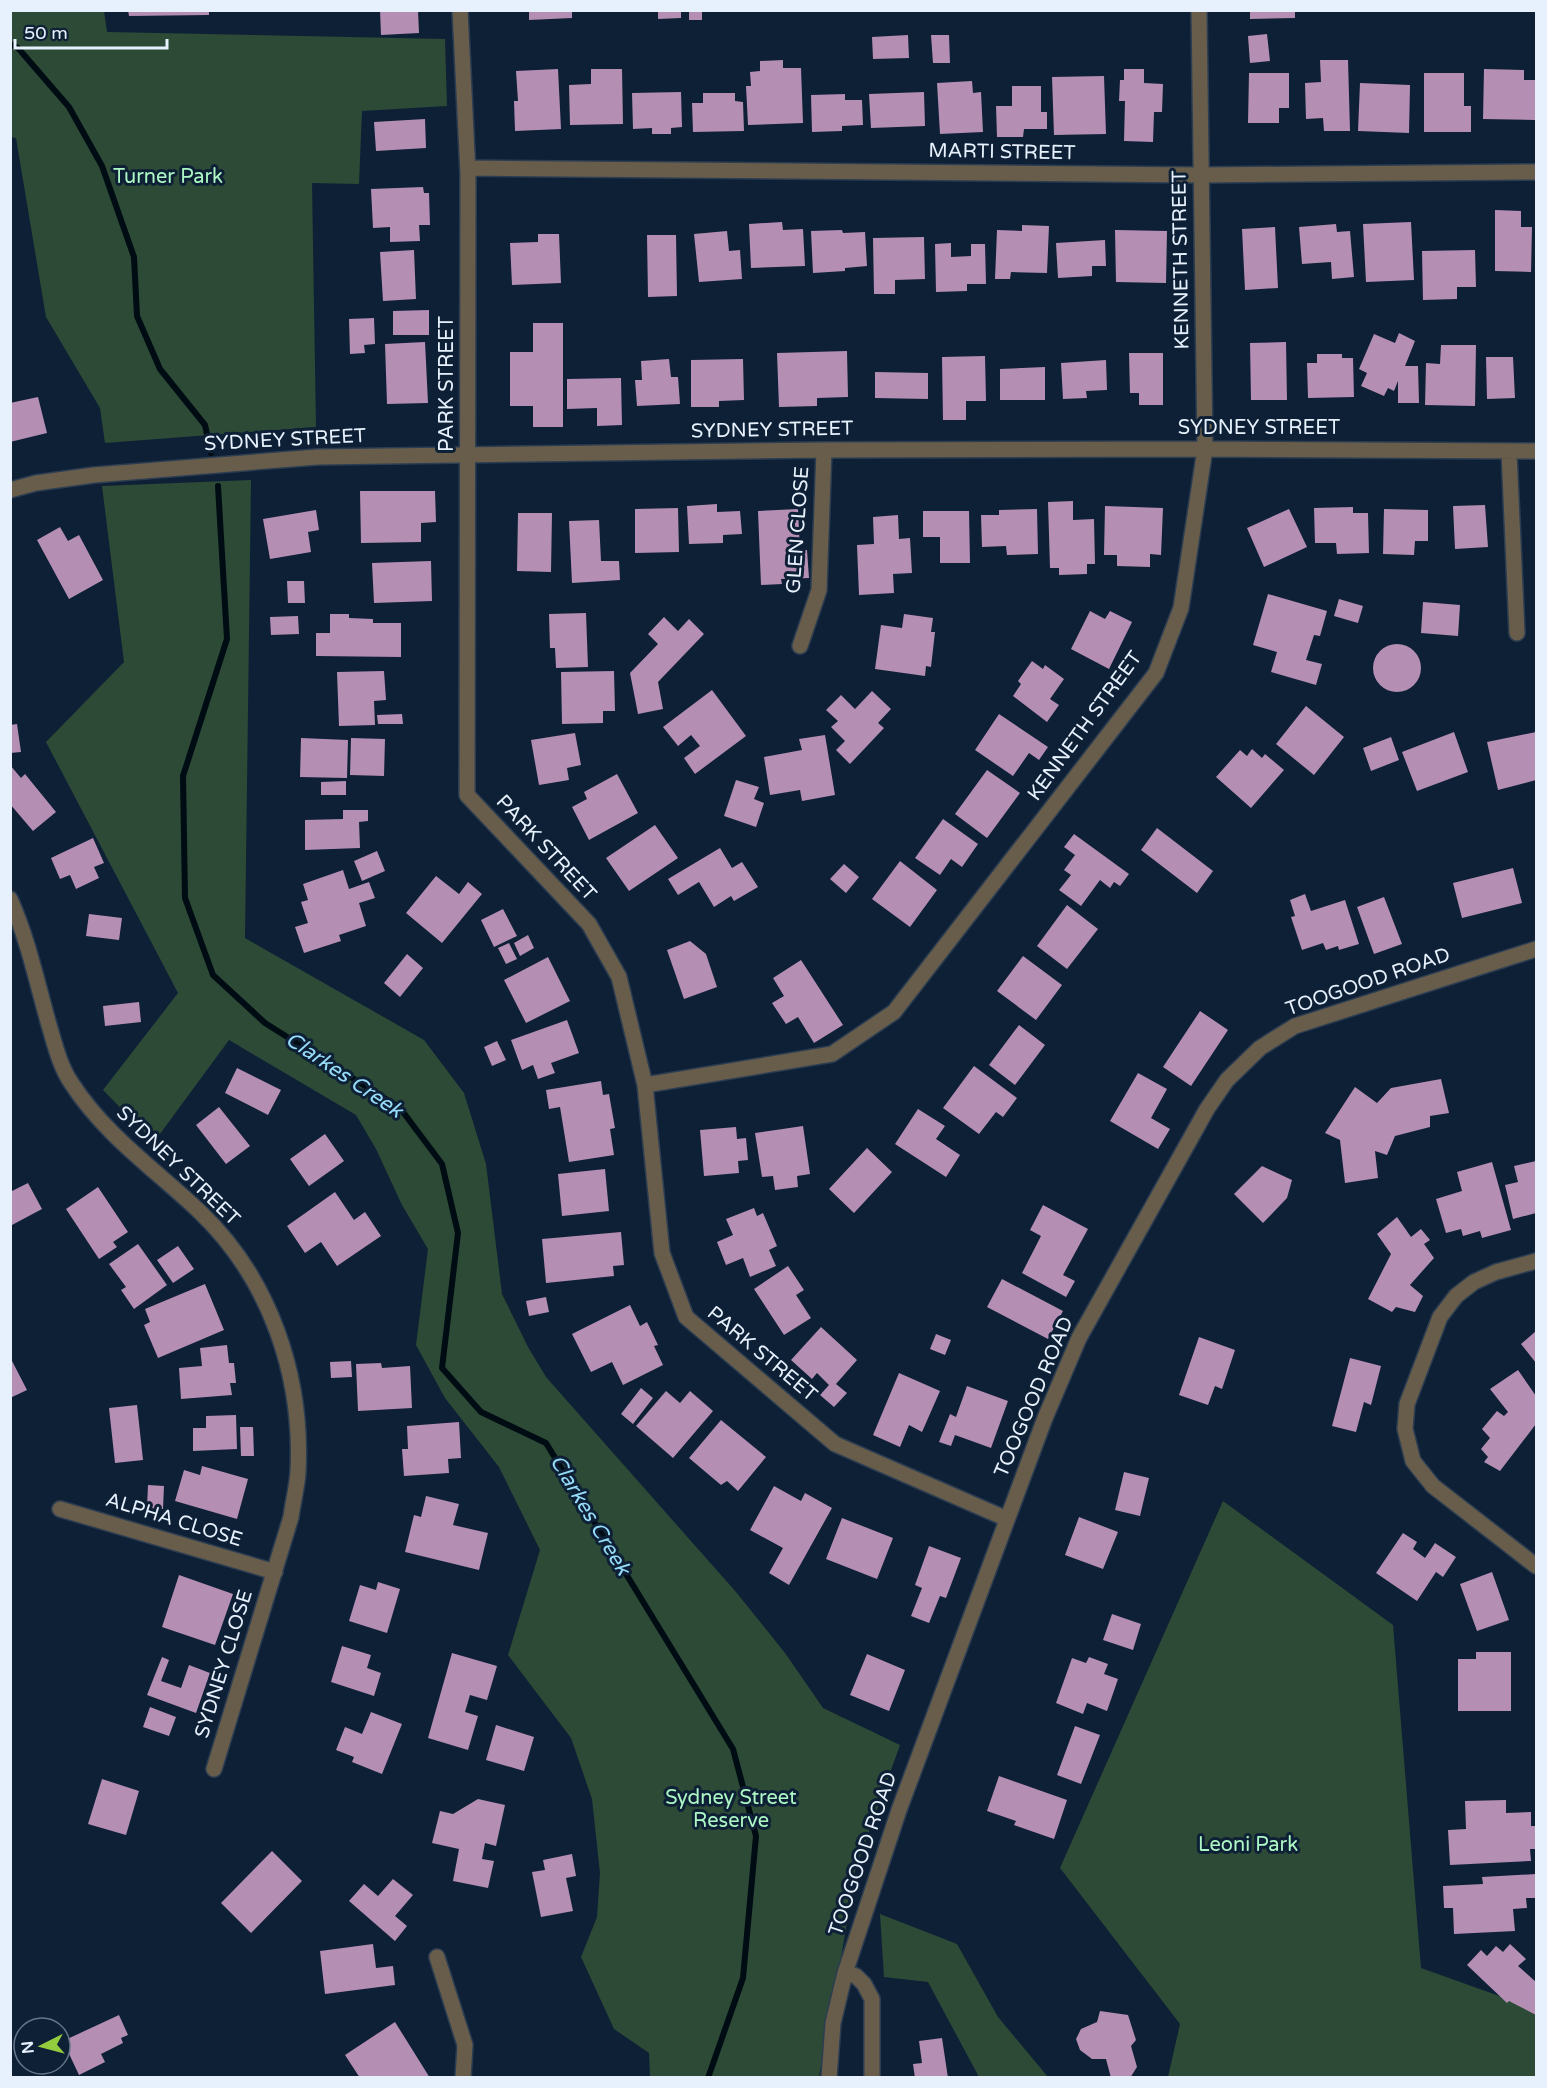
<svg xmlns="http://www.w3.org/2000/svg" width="1547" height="2088" viewBox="0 0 1547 2088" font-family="'Varela Round',sans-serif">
	<rect width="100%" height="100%" fill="#0e2036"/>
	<!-- green -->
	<path fill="#2c4a36" d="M11,10L104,11L107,32L445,39L447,106L362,111L359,184L312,183L316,427L105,443L100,408L46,317L16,138L11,137Z
		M251,480L245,938L424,1040L464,1093L486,1164L502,1294L528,1347L546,1377L736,1592L785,1653L823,1708L900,1745L855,1871L837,1984L819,2077H650L649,2053L614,2029L581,1957L597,1917L600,1873L592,1799L571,1738L508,1655L540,1550L499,1467L445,1398L416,1345L428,1249L402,1205L376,1149L356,1115L229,1040L154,1142L103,1090L178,993L46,742L124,662L102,486Z
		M1223,1501L1393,1625L1421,1968L1536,2009V2077H1168L1180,2024L1060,1868Z
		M880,1914L957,1944L998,2017L1048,2077H979L928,1982L884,1977Z"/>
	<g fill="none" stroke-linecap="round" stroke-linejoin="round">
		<!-- stream -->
		<path stroke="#000c13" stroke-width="6" d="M10,44L18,48L69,107L102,166L134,257L137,316L160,369L205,425L211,453
			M218,486L227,639L183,776L185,898L213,975L265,1023L400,1108L442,1164L458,1233L442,1368L481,1412L546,1443L733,1749L756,1836L743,1978L708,2078"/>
	</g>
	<!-- building -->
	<path fill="#b58eb4" d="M128,10H209V15L129,16Z
		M380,10H418L419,33L381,35Z
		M529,10H572V18L529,20Z
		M658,10H681V18L658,19Z
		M689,10H702V20H689Z
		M1250,10H1295V18L1250,19Z
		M1267,34L1270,61L1250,63L1248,36Z
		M908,35L909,58L873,59L872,37Z
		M931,35H949L950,63H933Z
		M783,60V68H801L803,123L748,125L746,86H751L750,72L760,71V61Z
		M1320,60H1348L1350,131H1324L1323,118L1306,119L1305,83L1321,82Z
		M558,69L561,129L515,131L514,101H518L516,71Z
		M591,69H622L623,124L570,125L569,85L591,84Z
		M1124,69H1144V83L1163,84L1162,112H1154L1153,142L1124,141L1125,101H1119L1120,80H1124Z
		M1484,69L1524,70V80H1536L1535,120L1483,119Z
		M1249,73H1289V108H1279V123H1248Z
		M1424,73H1464V106H1471V132H1424Z
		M1104,76L1106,134L1054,135L1052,77Z
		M972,81L973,93L981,92L983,132L940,134L937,83Z
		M1360,83L1410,85L1409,133L1358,131Z
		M1012,86H1041V112H1047V129H1024L1023,137H997L996,106H1012Z
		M681,92L682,127L671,128V134H652V128L633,129L632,93Z
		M924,92L925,126L871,128L869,94Z
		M703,93H735V101L743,102L744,131L693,132L692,103H703Z
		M845,94V100H862L863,125L842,126V131L812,132L811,95Z
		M425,119L426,148L376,151L374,122Z
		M423,187L424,193H429L430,225H419L420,241L390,242V227L373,228L371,189Z
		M1495,210L1521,211V227H1532L1531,272L1495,271Z
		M782,222L783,230L803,229L805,266L751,268L749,224Z
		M1411,222L1414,280L1366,282L1363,224Z
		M1336,224L1337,232L1350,231L1354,277L1332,279L1331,262L1302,264L1299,227Z
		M1022,225L1049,226L1047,273L1011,272L1010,279H995L997,230L1022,231Z
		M1275,227L1278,288L1245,290L1242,229Z
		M842,230L843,233L865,232L867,266L845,268V271L813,273L811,231Z
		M1115,230L1167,231L1166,283L1116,282Z
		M727,231L729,251L740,250L742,279L699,282L694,234Z
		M538,234H559L561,283L512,285L510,243L538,242Z
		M647,235H676L677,296L648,297Z
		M924,237L925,279L895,280V294H874L873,238Z
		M1105,240L1106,266H1092V276L1058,278L1056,243Z
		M951,243V257L971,256V244H985L986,284H967V291L936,292L935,244Z
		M414,250L416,299L383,301L380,252Z
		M1475,250L1476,287H1457V299L1423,300L1422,251Z
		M429,310V335H393V311Z
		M374,318L375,344L364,345L365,353L350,354L349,319Z
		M533,323H563V427H533V406H510V352H533Z
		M1399,333L1415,341L1405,366H1418L1419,403H1398V381L1394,391L1388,388L1384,396L1361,386L1367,373L1359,369L1374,334L1395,343Z
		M425,342L428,403L387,404L385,344Z
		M1286,342L1287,400H1251L1250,343Z
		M1441,345H1476L1475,406L1425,405L1426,363L1440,364Z
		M847,351L848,397L817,398V406L779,407L777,353Z
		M1129,353H1163V405H1139V393H1130Z
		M1317,354H1342V358H1353L1354,397L1308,398L1307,363H1317Z
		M985,356L986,401H966V420H943L942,357Z
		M1486,357H1513L1515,398L1487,399Z
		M669,359L671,377H678L680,404L637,406L635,380H642L641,361Z
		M743,359L744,400L719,401V407H691V360Z
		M1106,360L1107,390L1086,391L1087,398L1063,399L1061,363Z
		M1045,367V400H1000V369Z
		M875,372L928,373V399L875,398Z
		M621,378L622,425L597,426V408L567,409V379Z
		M38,397L47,433L10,442V403Z
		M360,491H435L436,522L421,523V542L361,543Z
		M1073,501V520L1094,519L1095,564H1087V574L1059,575V568H1050L1048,502Z
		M717,504V512L740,511L742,534L723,535V543L689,544L687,506Z
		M1485,505L1488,547L1455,549L1453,506Z
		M1105,506L1163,508L1161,555L1150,554V567L1117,566V555H1104Z
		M1353,507V513H1368L1369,553L1337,554L1336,543H1315L1314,508Z
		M678,508L679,552L635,553V509Z
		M798,509L800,551L807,550L809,578L781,579L782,584L761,585L758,511Z
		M1037,509L1038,554L1007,555L1006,546L982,547L981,515H999V510Z
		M1289,509L1307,547L1264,567L1247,528Z
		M1384,509L1428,510V541H1415L1414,555L1383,554Z
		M316,510L319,530L308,532L311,552L270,559L263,519Z
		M923,511H969L970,563H940V537H923Z
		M518,513H552L551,572L517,571Z
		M898,515L899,539L910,538L912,573L893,574L894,593L859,595L857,545L874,544L873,517Z
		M599,520L601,561H619L620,580L572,583L569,521Z
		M60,527L68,541L79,535L103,580L69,599L37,540Z
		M431,561L432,601L374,603L372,563Z
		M287,581H304L305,603H288Z
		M1268,594L1327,611L1320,636L1314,635L1306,660L1322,664L1316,685L1271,672L1277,652L1253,645Z
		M1339,599L1363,606L1358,623L1334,616Z
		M1423,602L1460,605L1458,636L1421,633Z
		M1090,611L1105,619L1110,611L1132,622L1109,669L1071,649Z
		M586,613L588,667L556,668L555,648H550L549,614Z
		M330,614H349V618L373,619V623H401V657L316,656V633H330Z
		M904,614L933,618L931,632H935L931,667L926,666L925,676L875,669L881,625L902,628Z
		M298,616L299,634L271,635L270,617Z
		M664,617L678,631L689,619L704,634L658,682L663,709L638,714L630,673L658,644L648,634Z
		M1373 668a24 24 0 1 1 48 0a24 24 0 1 1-48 0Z
		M1032,661L1043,669L1045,665L1064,679L1050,699L1059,705L1047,722L1013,696L1021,684L1018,681Z
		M384,671L386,700L374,701L375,725L339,726L337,672Z
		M614,671L615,711H603V723L562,724L561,672Z
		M712,690L746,736L695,774L684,758L700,746L691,735L678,746L663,727Z
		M872,691L891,709L878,723L884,728L850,764L836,750L845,741L831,727L838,721L826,710L841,695L855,709Z
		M1306,706L1344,737L1314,775L1276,744Z
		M402,714L403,724H378L377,715Z
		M999,714L1048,747L1039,760L1029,753L1013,776L975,750Z
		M17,724L21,752L10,753V725Z
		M1454,732L1468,772L1417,791L1402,752Z
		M1536,732V780L1498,790L1487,742Z
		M575,733L581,765L567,768L569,780L539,785L531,740Z
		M825,735L835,795L802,801L800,790L770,795L764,757L802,750L799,739Z
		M1391,737L1399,760L1371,771L1363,748Z
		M301,738L348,740L347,778L300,777Z
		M351,738L385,739L384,776L350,775Z
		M1252,749L1262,758L1265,754L1284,770L1251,808L1216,777L1240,750L1247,756Z
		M10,765L21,778L25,774L56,812L33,831L10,804Z
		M987,770L1020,793L987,838L955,814Z
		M617,774L638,813L589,840L572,807L587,799L584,792Z
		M736,780L759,787L754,799L764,803L756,827L724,816Z
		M346,781V795H321V782Z
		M343,810H368V821L359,822L360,848L305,850V820L343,819Z
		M943,819L978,844L962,867L951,859L940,875L915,858Z
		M655,825L678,858L629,891L606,858Z
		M1157,828L1213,871L1197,893L1141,850Z
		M1074,834L1129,874L1120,886L1114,882L1110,888L1100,880L1081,906L1059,890L1071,875L1064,870L1075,855L1064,847Z
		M93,838L104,863L94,867L99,878L76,889L70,875L60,879L51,858Z
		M720,848L732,868L742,862L758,887L734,901L731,896L714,907L699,882L678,895L668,879Z
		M377,851L385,871L362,881L354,861Z
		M900,861L937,890L910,927L872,899Z
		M844,864L859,877L846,893L830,879Z
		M1513,868L1522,903L1462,918L1453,883Z
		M343,870L349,889L369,882L375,898L359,903L366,926L339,935L341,941L304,953L295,927L308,923L301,902L308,900L303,884Z
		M436,876L459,894L468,882L482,894L442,943L406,913Z
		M1305,894L1311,911L1345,900L1359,944L1339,950L1338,946L1326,950L1323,943L1302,950L1291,917L1295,916L1290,900Z
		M1384,897L1402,944L1374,954L1357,907Z
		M1067,905L1098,929L1067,969L1037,946Z
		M503,909L517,936L494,947L481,920Z
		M89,914L122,918L119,940L86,936Z
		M528,935L534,948L520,956L514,943Z
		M690,941L706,954L717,987L684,999L667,950Z
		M509,943L517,959L506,964L498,948Z
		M407,954L423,968L400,997L384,983Z
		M1023,956L1062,985L1036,1020L997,991Z
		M548,957L570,1001L526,1023L504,980Z
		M801,960L843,1025L814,1043L798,1017L786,1024L772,1003L784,996L773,978Z
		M139,1002L141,1022L105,1026L103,1006Z
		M1200,1011L1228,1030L1191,1086L1163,1067Z
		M567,1020L579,1053L551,1063L555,1073L538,1079L533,1065L522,1070L511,1040Z
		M1019,1025L1045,1045L1015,1085L989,1065Z
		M497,1041L506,1060L492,1066L484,1047Z
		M974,1066L1017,1098L1003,1117L996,1112L979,1134L943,1108Z
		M237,1068L281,1090L268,1115L225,1093Z
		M1138,1073L1167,1089L1151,1118L1170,1129L1158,1149L1110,1121Z
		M1441,1079L1449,1113L1430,1116V1127L1395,1136L1387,1155L1375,1151L1378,1178L1345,1183L1340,1140L1325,1133L1355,1087L1377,1103L1391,1088Z
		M601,1081L603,1095L609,1094L615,1128L610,1129L614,1155L569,1162L560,1107L549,1109L546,1090Z
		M219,1107L250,1146L226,1164L196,1125Z
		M918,1109L945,1126L936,1139L960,1155L946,1177L895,1144Z
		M803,1126L810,1174L797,1176L798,1187L775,1190L773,1176L762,1177L755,1133Z
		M736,1127L737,1139L746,1138L748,1160L738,1161L739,1173L704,1176L700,1130Z
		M325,1134L344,1161L309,1186L290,1159Z
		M867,1148L892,1172L854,1213L829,1189Z
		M1536,1161V1213L1513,1219L1505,1185L1518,1182L1514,1166Z
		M1492,1162L1511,1230L1482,1238L1480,1231L1463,1236L1461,1229L1446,1233L1436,1199L1462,1191L1457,1172Z
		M1262,1166L1292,1180L1287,1198L1263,1223L1234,1194Z
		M605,1169L609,1211L562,1216L558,1174Z
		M28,1183L42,1209L12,1225L10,1192Z
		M98,1187L128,1232L113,1242L117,1247L99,1259L66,1209Z
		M335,1192L354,1220L365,1212L381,1236L337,1266L321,1242L305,1253L287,1226Z
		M1043,1205L1088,1229L1063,1275L1075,1281L1066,1297L1022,1273L1041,1236L1030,1230Z
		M754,1208L757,1216L763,1213L777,1246L769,1250L776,1266L750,1277L743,1258L726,1265L717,1242L733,1235L726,1219Z
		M1397,1217L1411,1237L1421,1229L1430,1240L1424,1244L1434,1258L1410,1285L1423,1296L1415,1312L1396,1307L1392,1312L1368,1299L1391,1254L1377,1234Z
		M621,1232L624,1265L613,1266L614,1276L546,1283L542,1239Z
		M138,1244L167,1285L134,1309L121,1290L126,1287L109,1264Z
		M178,1246L194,1269L173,1283L157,1260Z
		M788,1266L804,1290L796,1295L811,1318L784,1335L754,1289Z
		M1002,1279L1063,1311L1048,1339L987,1307Z
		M205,1284L224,1330L158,1358L144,1325L150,1322L145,1309Z
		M546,1297L549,1312L529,1316L526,1301Z
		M630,1305L640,1326L647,1322L658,1345L654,1346L663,1365L623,1385L612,1362L591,1372L572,1334Z
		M821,1327L857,1360L836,1384L847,1393L834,1407L820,1395L829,1385L817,1373L812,1379L791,1360Z
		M1536,1331V1363L1521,1344Z
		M936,1334L951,1340L945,1355L930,1349Z
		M1199,1337L1235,1350L1222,1389L1215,1386L1208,1405L1179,1395Z
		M227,1345L229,1363H234L236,1383H230L232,1395L181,1399L179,1368L202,1366L200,1348Z
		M10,1357L27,1390L10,1398Z
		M1350,1358L1381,1366L1371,1405L1364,1402L1356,1432L1332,1426Z
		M351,1361L352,1377L331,1378L330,1362Z
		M381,1363L382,1368L410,1366L412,1408L358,1411L356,1364Z
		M1518,1370L1536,1396V1424L1500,1471L1484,1462L1488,1457L1481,1449L1490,1438L1482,1429L1497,1411L1504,1416L1508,1412L1490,1389Z
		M899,1373L940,1391L922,1432L909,1425L900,1447L873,1435Z
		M967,1386L1008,1401L991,1448L955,1435L951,1446L939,1442L950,1414L956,1417Z
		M641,1388L653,1398L633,1424L621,1414Z
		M666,1391L680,1403L690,1391L713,1411L673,1458L636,1426Z
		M137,1405L143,1460L115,1463L109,1408Z
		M236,1415L237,1449L193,1451V1428H206V1416Z
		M721,1420L766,1457L738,1491L727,1481L721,1485L689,1458Z
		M459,1422L461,1458L448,1459L449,1473L404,1476L402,1449H408L407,1426Z
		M240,1427H253L254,1456H241Z
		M202,1466L248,1479L237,1519L175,1501L184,1470L200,1475Z
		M1124,1472L1149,1478L1140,1516L1115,1510Z
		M148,1485L164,1486L163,1509L147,1508Z
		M774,1486L801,1501L805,1493L832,1508L789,1585L769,1573L783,1548L750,1530Z
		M426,1496L459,1504L453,1525L488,1533L479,1570L405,1552L414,1515L421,1517Z
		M1079,1517L1118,1532L1103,1569L1065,1555Z
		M842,1518L893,1538L877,1579L826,1559Z
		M1403,1533L1417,1542L1413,1549L1425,1558L1435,1543L1456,1557L1443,1577L1436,1572L1417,1601L1376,1573Z
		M929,1546L961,1558L946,1598L940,1596L929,1623L911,1616L922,1588L915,1585Z
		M1492,1572L1509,1620L1477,1631L1460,1584Z
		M179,1575L233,1594L215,1645L162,1627Z
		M378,1582L400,1589L387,1633L349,1621L360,1585L376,1590Z
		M1112,1614L1141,1624L1133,1650L1103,1640Z
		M342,1646L371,1655L367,1668L381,1673L374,1696L331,1682Z
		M1476,1652H1511V1711H1458V1659H1476Z
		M452,1653L497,1666L487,1700L470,1695L465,1712L478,1716L468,1750L428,1738Z
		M867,1654L905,1670L889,1711L850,1695Z
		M162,1657L169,1660L161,1681L181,1688L189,1665L210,1673L196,1713L147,1695Z
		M1089,1657L1108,1664L1104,1674L1118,1679L1107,1711L1087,1703L1083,1714L1056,1703L1072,1658L1086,1663Z
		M150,1707L176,1717L169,1736L143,1727Z
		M371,1712L402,1724L382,1774L352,1762L354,1757L336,1750L345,1727L362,1734Z
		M496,1725L534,1737L524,1771L486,1760Z
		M1075,1726L1100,1735L1081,1784L1057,1775Z
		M999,1776L1067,1800L1054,1839L1014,1825L1016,1821L987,1811Z
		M102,1779L139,1791L126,1835L88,1824Z
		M478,1799L505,1805L496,1846L485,1843L482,1859L494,1861L488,1888L453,1881L459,1849L432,1843L440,1811L453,1814Z
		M1506,1800V1813L1531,1812V1826H1536V1849H1530L1531,1861L1450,1865L1448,1830L1466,1829L1465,1801Z
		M272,1851L302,1881L251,1933L221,1903Z
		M572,1854L576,1876L566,1878L573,1911L541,1917L532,1872L545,1870L543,1860Z
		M1536,1874V1898H1526L1527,1908L1513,1909L1515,1931L1454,1934L1453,1908H1444L1443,1886L1483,1884L1482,1877Z
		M393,1879L413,1895L395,1916L407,1926L395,1941L349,1901L364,1884L378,1896Z
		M373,1944L376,1968L393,1966L395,1985L325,1994L320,1951Z
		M1510,1944L1526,1959L1518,1966L1536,1982V2015L1509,2001L1507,2003L1467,1965L1481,1950L1487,1956L1496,1946L1503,1952Z
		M1100,2011L1128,2015L1136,2040L1131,2046L1137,2067L1130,2078H1111L1106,2059H1092L1080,2050L1076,2039L1081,2029L1097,2022Z
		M119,2015L128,2035L121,2038L123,2043L101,2054L105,2062L79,2075L63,2041Z
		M395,2022L430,2078H360L345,2055Z
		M942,2038L948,2078H915L913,2064L922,2063L919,2041Z"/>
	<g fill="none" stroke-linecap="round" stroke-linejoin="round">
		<defs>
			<path id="minor" d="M460,10L468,174L467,795L589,924L619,977L645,1085L662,1253L686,1317L835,1444L1007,1519
				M468,168L1200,175L1536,172
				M1509,452L1517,633
				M10,490L36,483L94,475L317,457L824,450L1205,449L1536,451
				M800,646L819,590L824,450
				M10,899C28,939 37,983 49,1025C55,1045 60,1067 72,1084C105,1135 157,1171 200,1212C270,1279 303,1376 298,1472C297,1487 293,1502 291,1517L214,1769
				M645,1085L832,1054L894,1012L1156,673L1181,608L1205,449L1199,10
				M1536,1261L1496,1272L1474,1282L1456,1296L1440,1317L1407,1404L1405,1429L1413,1461L1433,1486L1536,1566
				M60,1509L275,1572
				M437,1957L465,2045L463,2078
				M845,1973L856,1976L864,1984L872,1999V2078
				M829,2078L833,2023L845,1973L899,1810L1045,1418L1079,1338L1207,1109L1227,1080L1260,1048L1295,1026L1536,949"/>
		</defs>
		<!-- minor casing -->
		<use href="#minor" stroke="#2c3d52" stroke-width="18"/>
		<!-- minor -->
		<use href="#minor" stroke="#675d4a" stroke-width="15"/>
	</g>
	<g text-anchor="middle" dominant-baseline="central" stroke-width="6" stroke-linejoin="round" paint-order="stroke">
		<!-- street labels -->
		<g font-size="20" fill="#e7f1fd" stroke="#0e2036">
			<text transform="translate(1002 152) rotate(1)">MARTI STREET</text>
			<text transform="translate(1181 260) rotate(-91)">KENNETH STREET</text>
			<text transform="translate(447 384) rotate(-90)">PARK STREET</text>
			<text x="1259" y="428">SYDNEY STREET</text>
			<text transform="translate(772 430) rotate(-1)">SYDNEY STREET</text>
			<text transform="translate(285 440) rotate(-3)">SYDNEY STREET</text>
			<text transform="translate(798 530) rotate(-86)">GLEN CLOSE</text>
			<text transform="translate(1085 726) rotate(-54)">KENNETH STREET</text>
			<text transform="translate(546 848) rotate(47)">PARK STREET</text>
			<text transform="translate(1368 982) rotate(-19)">TOOGOOD ROAD</text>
			<text transform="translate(178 1166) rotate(44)">SYDNEY STREET</text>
			<text transform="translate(762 1354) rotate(40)">PARK STREET</text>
			<text transform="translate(1034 1397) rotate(-67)">TOOGOOD ROAD</text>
			<text transform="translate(174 1520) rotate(17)">ALPHA CLOSE</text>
			<text transform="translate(224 1664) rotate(-73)">SYDNEY CLOSE</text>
			<text transform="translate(863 1854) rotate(-71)">TOOGOOD ROAD</text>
		</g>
		<!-- park labels -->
		<g font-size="20" fill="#adf7c4" stroke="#0e2036">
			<text x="168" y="177">Turner Park</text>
			<text x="731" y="1798">Sydney Street<tspan x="731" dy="23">Reserve</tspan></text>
			<text x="1248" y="1845">Leoni Park</text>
		</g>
		<!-- water labels -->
		<g font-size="21" font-style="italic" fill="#96dcf9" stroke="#0e2036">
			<text transform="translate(344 1075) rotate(34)">Clarkes Creek</text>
			<text transform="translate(590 1515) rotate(59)">Clarkes Creek</text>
		</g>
	</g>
	<!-- border -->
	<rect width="1547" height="2088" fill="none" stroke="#e7f1fd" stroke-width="24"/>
	<!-- north arrow -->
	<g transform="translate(42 2046) rotate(264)"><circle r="28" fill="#0e2036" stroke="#657486" stroke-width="1.5"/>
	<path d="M0-4.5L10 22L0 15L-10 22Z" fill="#93cc3d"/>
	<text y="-9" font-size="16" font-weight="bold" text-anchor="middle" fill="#e7f1fd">N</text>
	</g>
	<!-- scale -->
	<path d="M15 39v9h152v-9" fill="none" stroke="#e7f1fd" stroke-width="3"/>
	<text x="24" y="39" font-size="18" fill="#e7f1fd" stroke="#0e2036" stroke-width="4.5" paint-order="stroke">50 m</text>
</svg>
